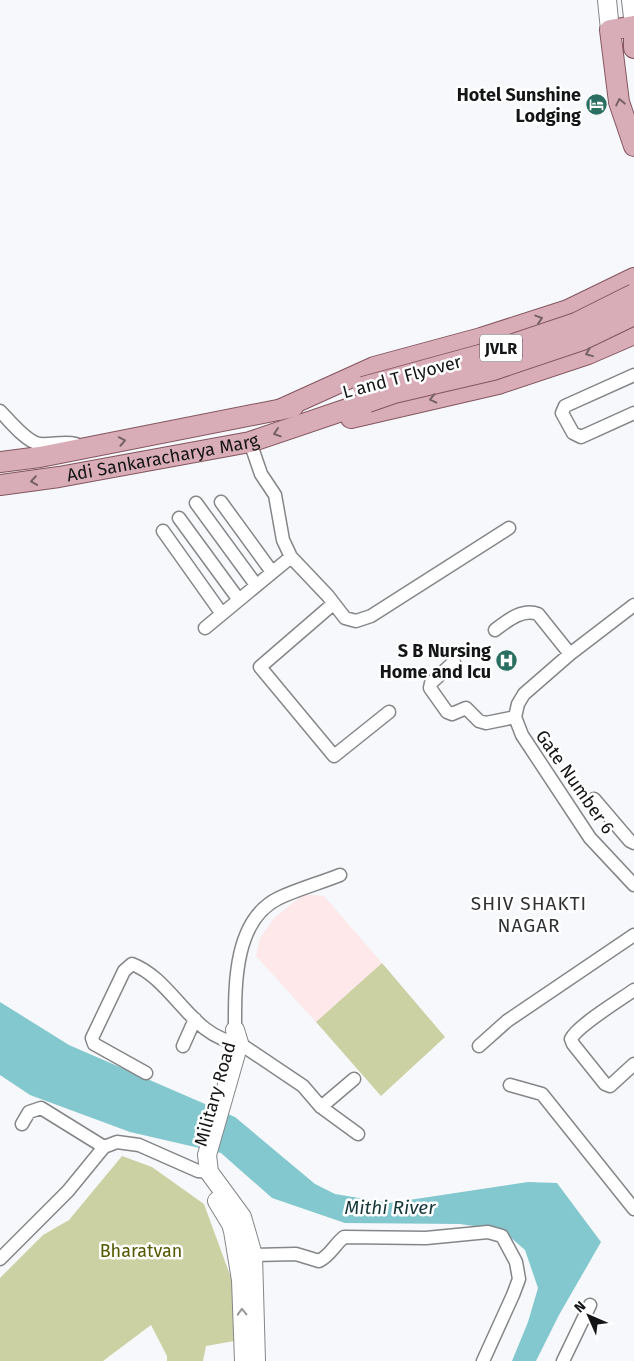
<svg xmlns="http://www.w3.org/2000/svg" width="634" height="1361" viewBox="0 0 634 1361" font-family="'Fira Sans',sans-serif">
	<rect width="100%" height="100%" fill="#f6f8fb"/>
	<!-- education -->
	<path fill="#fee8ea" d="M304,894L324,896L382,963L316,1022L256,956L260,938L274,918Z"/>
	<!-- green -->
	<path fill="#ccd1a3" d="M382,963L445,1037L381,1096L316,1022Z
		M122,1156L152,1167L204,1204L234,1286L240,1340L206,1346L203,1361H167V1356L151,1325L103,1361H0V1278L43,1235L69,1220Z"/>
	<!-- water -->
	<path fill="#84c8cf" d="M0,1002L69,1045L235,1117L315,1184L335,1194L389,1203L528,1182L557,1183L601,1242L559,1315L536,1361H512L528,1322L538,1288L525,1250L502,1230L460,1224L345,1223L272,1198L221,1153L130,1132L30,1095L0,1075Z"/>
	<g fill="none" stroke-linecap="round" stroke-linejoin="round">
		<defs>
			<path id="street" d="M634,375L565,406L562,413L573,433L581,437L634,413
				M0,411C9,420 27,443 40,444C52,445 64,441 76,444
				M250,442L261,474L275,495L283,540L291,557L328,596L345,618L356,621L371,616L509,528
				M221,502L272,572
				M196,503L256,585
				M179,518L239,600
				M163,531L222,614
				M333,604L260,667L334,756L389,712
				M205,628L291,557
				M495,630C507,621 522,608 538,614L570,654
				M454,662L431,683L430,688L447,712L452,714L466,708L479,721L486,723L515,717
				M515,717L522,735L590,838L634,885
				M515,717L518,704L524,694L570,654L634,605
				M594,799L630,841L634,843
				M634,990C620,1000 577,1026 571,1039L573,1044L605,1084L610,1086L634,1064
				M235,1030C235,987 233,920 279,898C298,889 320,883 340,875
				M183,1046L195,1019
				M479,1046L507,1021L634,935
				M146,1073L94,1044L92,1038L124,971L132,964C174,980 191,1038 239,1043L303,1086L321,1107L358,1134
				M510,1085L542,1094L634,1209
				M321,1107L354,1079
				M22,1124L29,1112L41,1108L104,1147
				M253,1255L296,1254L319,1261C331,1255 334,1245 344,1237L426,1238L488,1232L502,1236L516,1262L519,1279L513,1295L483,1361
				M0,1259L68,1191L104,1147L117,1142L139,1145L198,1171L209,1172
				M563,1361L590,1305"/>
			<path id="secondary" d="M607,0L610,30
				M631,0L634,26
				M235,1030L239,1043L207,1155L209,1172L242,1217L253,1255L256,1361
				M217,1201L231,1224L233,1231L241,1280L244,1361"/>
			<g id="primary">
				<path d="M634,48V26L610,30L619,102L634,146"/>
				<path d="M279,410L374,367L481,338L568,310L634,278"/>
				<path d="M351,418L498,384L588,354L634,334"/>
				<path d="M0,462L40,457L293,407"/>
				<path id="s1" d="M0,485L59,477L250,442L368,402"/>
			</g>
		</defs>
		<!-- street casing -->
		<use href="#street" stroke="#848688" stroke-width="15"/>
		<!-- secondary casing -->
		<use href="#secondary" stroke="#848688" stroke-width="20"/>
		<!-- primary casing -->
		<use href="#primary" stroke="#83555f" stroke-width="22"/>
		<!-- street -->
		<use href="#street" stroke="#fff" stroke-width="12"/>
		<!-- secondary -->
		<use href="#secondary" stroke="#fff" stroke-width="18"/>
		<!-- primary -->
		<use href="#primary" stroke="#d9adb7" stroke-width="20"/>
		<defs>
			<path id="primary-bridge" d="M363,387L487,353L576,323L634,294
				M368,402L394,393L493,370L582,340L634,315"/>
		</defs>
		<!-- primary-bridge casing -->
		<use href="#primary-bridge" stroke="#83555f" stroke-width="22" stroke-linecap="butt"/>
		<!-- primary-bridge -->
		<use href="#primary-bridge" stroke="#d9adb7" stroke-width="20"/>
	</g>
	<!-- one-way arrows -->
	<defs><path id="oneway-chevron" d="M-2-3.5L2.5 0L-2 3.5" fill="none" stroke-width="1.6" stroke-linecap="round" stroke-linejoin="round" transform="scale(1.25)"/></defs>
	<g stroke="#766166">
		<use href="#oneway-chevron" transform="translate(620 102) rotate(-102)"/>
		<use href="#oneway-chevron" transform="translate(539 319) rotate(-18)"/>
		<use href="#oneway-chevron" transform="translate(589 353) rotate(158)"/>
		<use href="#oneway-chevron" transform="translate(433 399) rotate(167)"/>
		<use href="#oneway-chevron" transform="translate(277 433) rotate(161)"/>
		<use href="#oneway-chevron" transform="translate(122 441) rotate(-11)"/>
		<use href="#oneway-chevron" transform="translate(34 481) rotate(172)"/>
	</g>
	<use stroke="#959696" href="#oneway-chevron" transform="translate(242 1312) rotate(-92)"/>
	<!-- icons -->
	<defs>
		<symbol id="hotel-disc" viewBox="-11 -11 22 22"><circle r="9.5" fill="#2a6f62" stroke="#fff"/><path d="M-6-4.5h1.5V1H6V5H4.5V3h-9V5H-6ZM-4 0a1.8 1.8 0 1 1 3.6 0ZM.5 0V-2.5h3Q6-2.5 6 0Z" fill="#fff"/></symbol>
		<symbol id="hospital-disc" viewBox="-11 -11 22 22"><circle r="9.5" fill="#2a6f62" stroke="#fff"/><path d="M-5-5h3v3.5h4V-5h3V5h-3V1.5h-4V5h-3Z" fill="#fff"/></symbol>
	</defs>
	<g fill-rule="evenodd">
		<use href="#hotel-disc" x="584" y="92" width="25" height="25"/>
		<use href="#hospital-disc" x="494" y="648" width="25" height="25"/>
	</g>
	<g text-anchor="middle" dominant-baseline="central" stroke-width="5" stroke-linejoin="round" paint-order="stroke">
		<!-- shield labels -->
		<rect fill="#fff" stroke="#5a5b5c" stroke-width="1" x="480" y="334.5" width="42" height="27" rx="4"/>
		<g font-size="16" font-weight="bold" fill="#141516">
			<text x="501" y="348">JVLR</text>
		</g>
		<!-- poi labels -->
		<g font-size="18" font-weight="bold" fill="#141516" stroke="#fff" text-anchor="end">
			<text x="581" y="95">Hotel Sunshine<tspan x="581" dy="21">Lodging</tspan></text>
			<text x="491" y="651">S B Nursing<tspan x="491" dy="21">Home and Icu</tspan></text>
		</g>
		<!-- street labels -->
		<g font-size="18" fill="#141516" stroke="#fff">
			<text transform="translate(402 377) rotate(-15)">L and T Flyover</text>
			<text stroke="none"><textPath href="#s1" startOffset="165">Adi Sankaracharya Marg</textPath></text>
			<text transform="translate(575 782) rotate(55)">Gate Number 6</text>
			<text transform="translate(215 1094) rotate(-74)">Military Road</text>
		</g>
		<!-- park labels -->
		<g font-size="18" fill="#555a01" stroke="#fff">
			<text x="141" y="1251">Bharatvan</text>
		</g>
		<!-- neighbourhood labels -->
		<g font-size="19" letter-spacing="1" fill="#2e3032" stroke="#fff">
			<text x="529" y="903">SHIV SHAKTI<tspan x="529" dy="22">NAGAR</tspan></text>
		</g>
		<!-- water labels -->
		<g font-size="19" font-style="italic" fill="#16383c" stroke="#fff">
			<text x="390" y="1207">Mithi River</text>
		</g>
	</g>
	<!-- north arrow -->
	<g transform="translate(589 1316) rotate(315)" stroke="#ffffff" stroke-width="4" paint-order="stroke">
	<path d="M0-4L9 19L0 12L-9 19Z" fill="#141516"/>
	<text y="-8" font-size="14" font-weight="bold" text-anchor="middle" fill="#141516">N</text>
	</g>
</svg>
